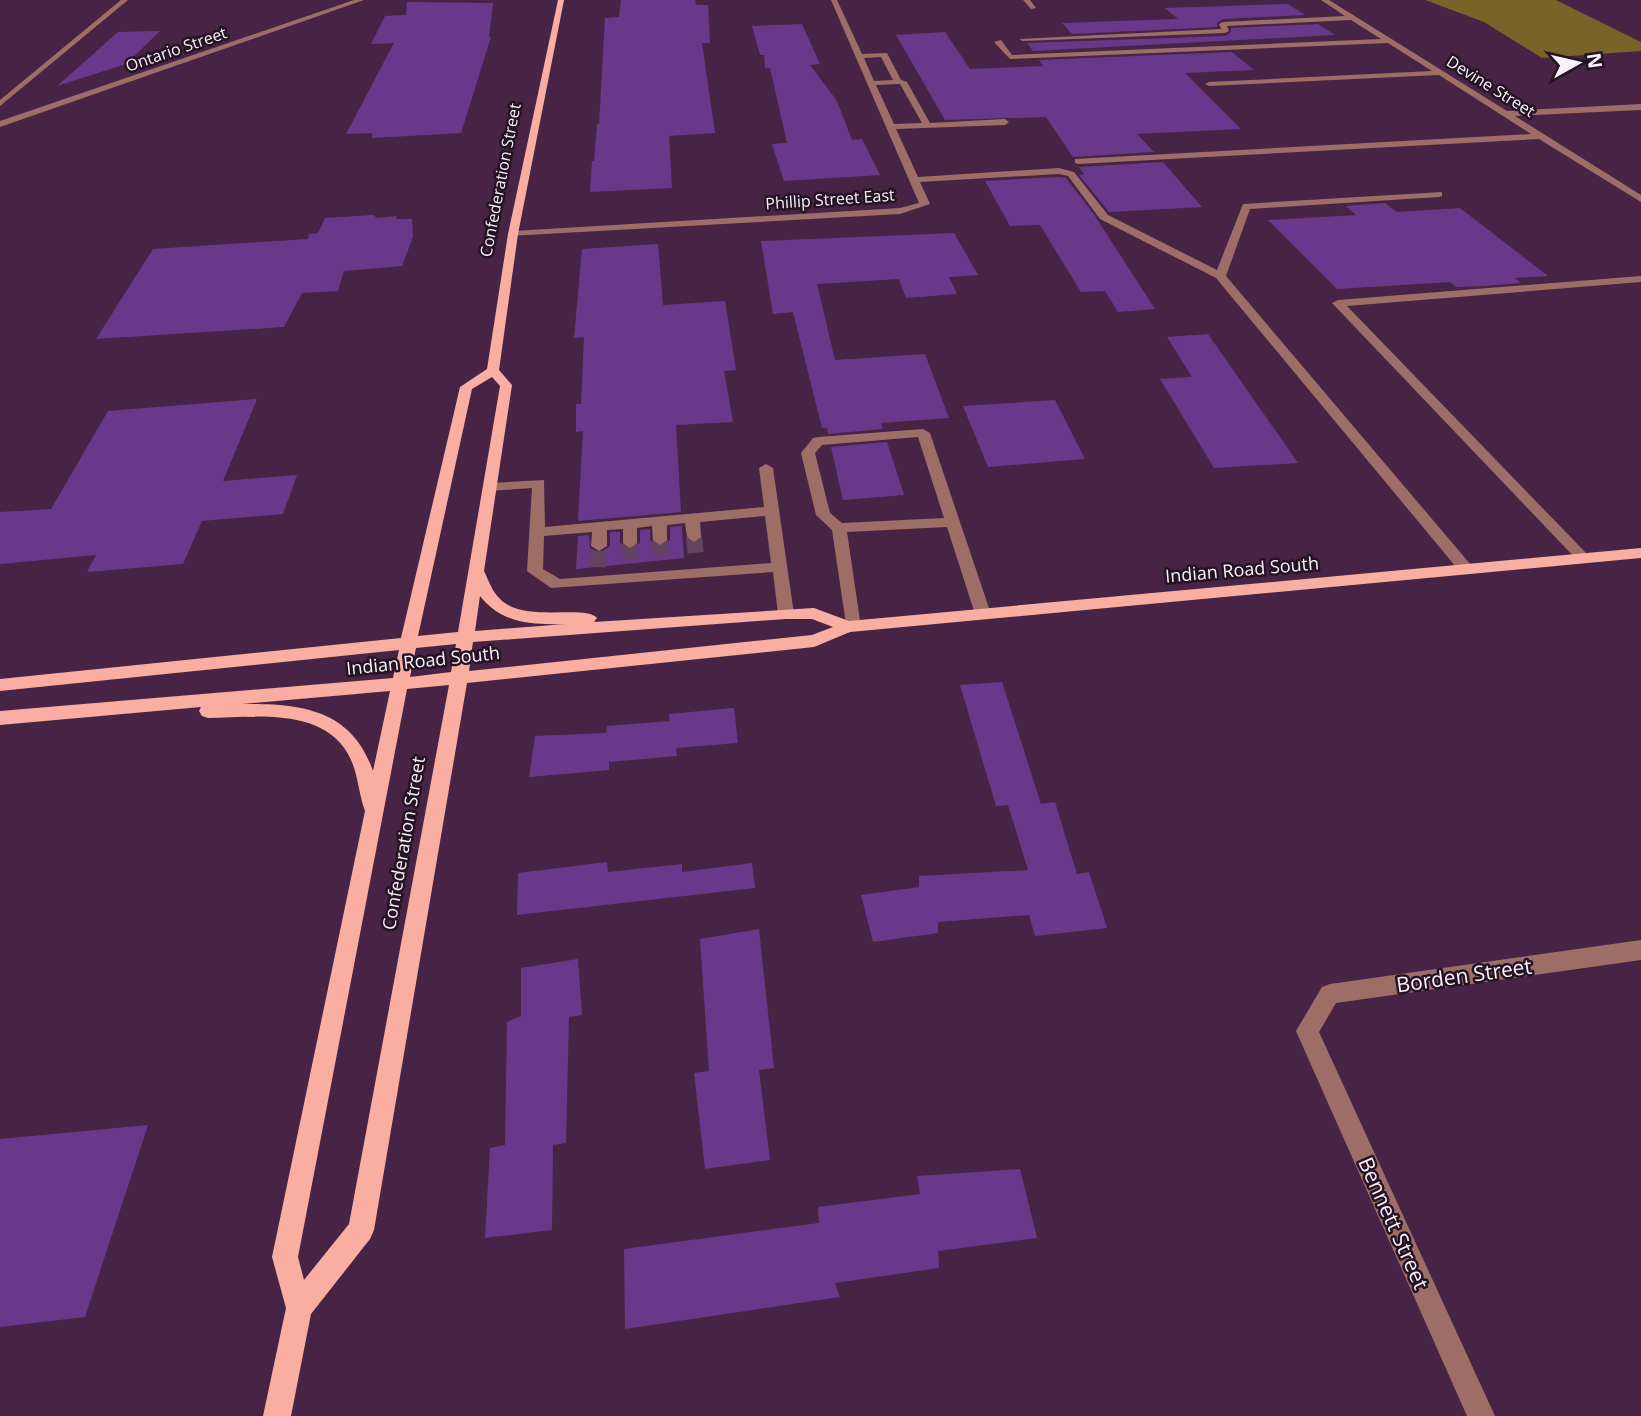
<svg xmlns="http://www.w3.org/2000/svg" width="1641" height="1416" viewBox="0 0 1641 1416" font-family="'Open Sans',sans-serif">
	<rect width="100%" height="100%" fill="#472445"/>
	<!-- forest -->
	<path fill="#786429" d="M1425,0H1556L1641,42V51L1542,58L1484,22Z"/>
	<!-- building -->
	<path fill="#6a388a" d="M621,0H695L696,5H708L710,43H702L715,133L669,136L672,188L590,192L592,161H594L597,124H599L605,18L619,17Z
		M407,2L493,3L489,37H491L461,133L372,138V133L346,134L394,43L371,44L385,16L406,15Z
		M1288,4L1305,15L1223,19L1217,23V27L1072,34L1062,23L1178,19L1165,8Z
		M802,24L820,64L810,65L837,101L852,140L862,139L880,175L784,181L772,144L787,143L770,68H765L764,55H760L752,26Z
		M1318,24L1335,35L1033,51L1027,43L1225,36L1231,32V28Z
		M160,31L126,64L57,86L118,32Z
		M945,32L970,69L1043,66L1039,60L1232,52L1254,70L1185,73L1241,129L1137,134L1154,152L1073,157L1046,117L945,120L896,35Z
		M1163,162L1202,207L1109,212L1079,175L1084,174L1079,167Z
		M1059,177L1066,178L1093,213L1155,309L1118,312L1105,291L1081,292L1040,225L1010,226L985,181Z
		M1385,203L1397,212L1460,208L1548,276L1515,278L1521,283L1483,286L1456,287L1450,282L1337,289L1268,220L1356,215L1346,206Z
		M373,215L377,218L397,216L396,219H412L413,237L402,266L344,271L338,291L302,293L284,327L96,339L153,249L308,239L309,234L318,233L325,218Z
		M954,233L978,275L949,277L957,294L906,298L899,279L817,284L835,360L925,354L949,418L881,423L883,429L828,434L827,428H822L793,312L773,314L761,241Z
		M658,244L663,305L725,301L736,370L724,371L733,422L676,425L681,512L578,521L583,431L576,432V404H581L584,337L574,338L582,249Z
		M1208,334L1298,463L1214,468L1160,379L1192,377L1167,337Z
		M257,399L223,481L297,475L283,514L202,521L183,564L87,572L96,555L0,564V512L51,509L108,411Z
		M1055,400L1085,459L988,467L963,406Z
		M887,442L904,495L843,500L831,447Z
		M682,526L684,558L576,569L578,536L589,535L590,548L600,553L610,546V532H620V543L630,551L640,543V530L650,529V540L660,548L670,540V527Z
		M1002,682L1041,804L1055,802L1077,874L1089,872L1107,928L1035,936L1029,915L938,922V933L873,942L861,895L919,887V876L1028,870L1008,805L996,806L960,685Z
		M734,708L738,743L676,748L677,756L609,762V770L529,777L535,736L606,733L607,726L670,721L669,714Z
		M607,862L608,872L682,864V872L752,863L755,888L517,915L518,873Z
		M759,929L774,1068L759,1070L770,1160L705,1169L694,1073L709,1071L700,939Z
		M578,959L582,1015L569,1017L566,1143L553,1145L552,1230L485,1238L490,1148L505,1145L507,1022L521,1016V968Z
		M148,1125L85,1317L0,1327V1139Z
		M1020,1169L1037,1238L938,1251L939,1268L835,1283L840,1297L625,1329L624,1249L819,1223L818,1207L920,1194L917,1176Z"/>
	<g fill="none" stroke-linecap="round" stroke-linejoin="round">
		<!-- minor-tunnel -->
		<path stroke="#624360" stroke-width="16" stroke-dasharray="16 8" stroke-linecap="butt" d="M694,537L696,557
			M660,540L661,561
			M630,543L631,563
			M598,567L599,546"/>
		<!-- minor -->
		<path fill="#9d6e66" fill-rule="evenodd" d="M121,0H128L0,106V100Z
			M354,0H364L0,127V121Z
			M831,0H837L862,54L887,53L901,80L907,82L930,123L1005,119L1009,122L1005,125L896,129L918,177L1059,168L1074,172L1108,215L1217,270L1243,204L1442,192V196L1439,197L1250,209L1226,276L1471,565L1474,569L1471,573H1461L1216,278L1100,219L1068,176L1059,174L920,182L930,204L900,214L509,236L508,234L513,231L900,208L919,203ZM881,57L893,80L874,81L864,58ZM900,84L922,123L894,124L876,85Z
			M1023,0H1030L1036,8L1031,9Z
			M1321,0H1329L1507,111L1641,104V110L1515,116L1641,195V202L1539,139L1078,164L1075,163V159L1531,134L1439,75L1209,86L1205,84L1209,82L1432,71L1388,43L1010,59L994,42L1001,40L1012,55L1381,39L1351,20L1227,26L1229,31L1225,33L1023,41L1019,39L1221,29L1219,24L1223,22L1345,16Z
			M1641,276V282L1347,306L1588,555L1591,558L1583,563L1578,561L1332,303L1338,300Z
			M923,429L930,433L991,614L983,619L975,614L947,527L847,532L861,627L859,631H847L832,530L816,515L801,453L813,438L818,437ZM918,437L944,518L842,523L830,513L815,453L822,445Z
			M766,464L773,468L794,614L786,619L778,614L773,572L551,588L527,571L532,488L490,491L483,487L490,483L544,480L545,527L764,507L759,468ZM765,516L771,563L560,579L543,569L544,536L592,532L591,546L599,551L607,546V530L623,529V543L630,548L637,543V528L652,526L653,540L660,545L667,540V525L685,523L687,537L694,542L701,537L700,522Z
			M1641,940V960L1336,1003L1319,1032L1495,1416H1467L1296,1031L1322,987L1330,984Z"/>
		<!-- major -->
		<path fill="#faaea1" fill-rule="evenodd" d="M558,0H564L518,234L499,370L512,385L484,571C489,581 492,592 501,600C526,623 585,604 597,618L594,622L814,608L849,621L1641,548V558L850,632L814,647L467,683L374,1230L370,1239L311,1314L291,1416H263L286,1308L272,1257L365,811C358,792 358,771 348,754C322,707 253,717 208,718L202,716L199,711L201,707L0,725V711L393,678L399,650L0,691V679L401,638L460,387L487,369L508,234ZM492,377L500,386L458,632L418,636L472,389ZM480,596C502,624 533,625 566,624L475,631ZM786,619H812L833,627L812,635L469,671L473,642ZM456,644L451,672L410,677L416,648ZM449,685L349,1224L304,1280L298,1257L407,689ZM390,691L373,771C352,709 300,703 242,704Z"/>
	</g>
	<g text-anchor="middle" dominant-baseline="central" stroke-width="5" stroke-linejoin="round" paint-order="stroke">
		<!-- far-street labels -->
		<g font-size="16" fill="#fdf0fc" stroke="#241423">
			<text transform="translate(176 49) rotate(-19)">Ontario Street</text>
			<text transform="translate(1491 86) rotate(32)">Devine Street</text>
			<text transform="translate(500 180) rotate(-79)">Confederation Street</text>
			<text transform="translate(830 199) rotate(-4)">Phillip Street East</text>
		</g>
		<!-- street labels -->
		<g font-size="18" fill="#fdf0fc" stroke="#241423">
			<text transform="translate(1242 569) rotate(-5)">Indian Road South</text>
			<text transform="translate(423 660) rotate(-6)">Indian Road South</text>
			<text transform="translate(403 843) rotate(-80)">Confederation Street</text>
		</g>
		<!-- near-street labels -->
		<g font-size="21" fill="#fdf0fc" stroke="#241423">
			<text transform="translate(1464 975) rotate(-8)">Borden Street</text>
			<text transform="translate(1394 1223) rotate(66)">Bennett Street</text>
		</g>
	</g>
	<!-- north arrow -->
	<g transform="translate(1578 63) rotate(82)" stroke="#241423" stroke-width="5" paint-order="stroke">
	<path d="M0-5L12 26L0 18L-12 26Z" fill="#fdf0fc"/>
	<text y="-10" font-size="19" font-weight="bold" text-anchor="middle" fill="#fdf0fc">N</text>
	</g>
</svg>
